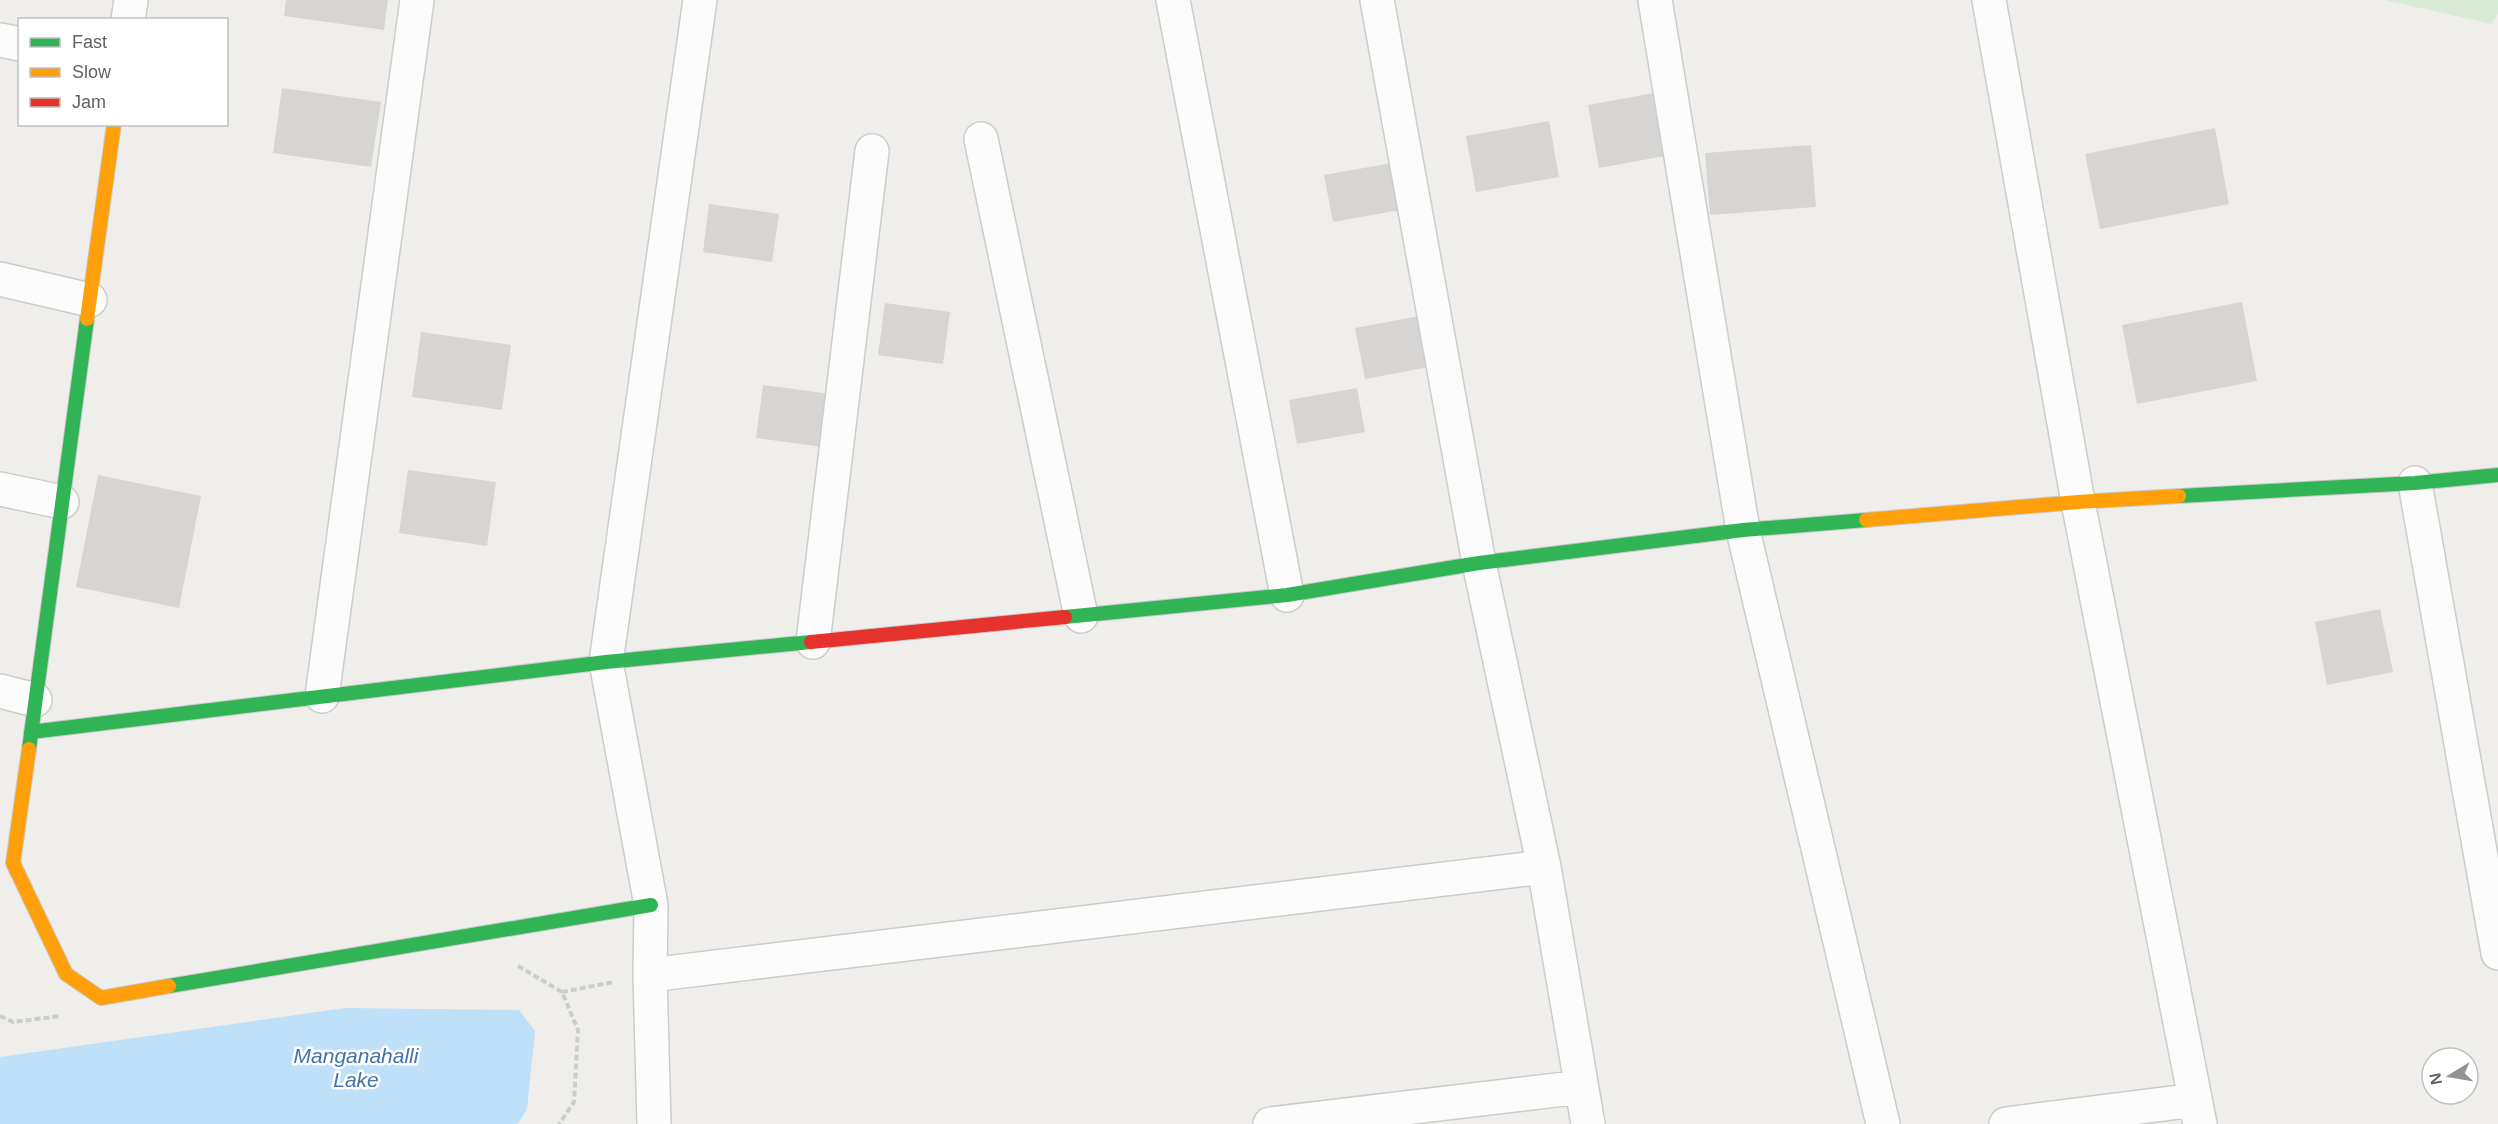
<svg xmlns="http://www.w3.org/2000/svg" width="2498" height="1124" viewBox="0 0 2498 1124" font-family="Arial,sans-serif">
	<rect width="100%" height="100%" fill="#efeeea"/>
	<!-- green -->
	<path fill="#d8ebd6" d="M2385,0H2498V13L2492,24Z"/>
	<!-- water -->
	<path fill="#bfe0f9" d="M345,1008L519,1010L535,1031L527,1109L518,1124H0V1057Z"/>
	<!-- building -->
	<path fill="#d6d5d3" d="M286,0H388L384,30L284,16Z
		M282,88L381,102L371,167L273,153Z
		M1654,93L1665,156L1599,168L1588,105Z
		M1549,121L1559,177L1476,192L1466,136Z
		M2215,128L2229,204L2100,229L2085,154Z
		M1811,145L1816,207L1710,215L1705,153Z
		M1392,163L1400,210L1333,222L1324,175Z
		M709,204L779,214L772,262L703,252Z
		M2242,302L2257,381L2137,404L2122,325Z
		M885,303L950,312L943,364L878,355Z
		M1420,316L1429,367L1365,379L1355,328Z
		M421,332L511,345L502,410L412,397Z
		M763,385L831,394L823,447L756,438Z
		M1357,388L1365,432L1297,444L1289,400Z
		M408,470L496,482L487,546L399,533Z
		M98,475L201,496L179,608L76,587Z
		M2380,609L2393,672L2327,685L2315,622Z"/>
	<g fill="none" stroke-linecap="round" stroke-linejoin="round">
		<defs>
			<path id="street" d="M1173,0L1287,595
				M1377,0L1479,563L1544,867L1588,1124
				M1655,0L1743,530L1883,1124
				M1989,0L2078,502L2200,1124
				M128,20L131,0
				M0,40L20,44
				M981,139L1081,616
				M0,279L90,300
				M2415,483L2498,953
				M0,489L62,502
				M813,642L872,151
				M0,691L35,700
				M322,696L417,0
				M650,975L1544,867
				M654,1124L650,975L651,905L606,662L700,0
				M1270,1124L1581,1087
				M2006,1124L2195,1100"/>
			<path id="fast" d="M2179,496L2415,483L2498,475
				M1065,617L1287,595L1479,563L1743,530L1866,520
				M31,732L606,662L811,642
				M29,749L87,319
				M169,986L651,905"/>
			<path id="slow" d="M87,319L114,124
				M1866,520L2078,502L2179,496
				M29,749L13,863L66,974L101,998L169,986"/>
			<path id="jam" d="M811,642L1065,617"/>
		</defs>
		<!-- street casing -->
		<use href="#street" stroke="#cbcccc" stroke-width="36"/>
		<!-- fast casing -->
		<use href="#fast" stroke="#cacacb" stroke-width="16"/>
		<!-- slow casing -->
		<use href="#slow" stroke="#cacacb" stroke-width="16"/>
		<!-- jam casing -->
		<use href="#jam" stroke="#cacacb" stroke-width="16"/>
		<!-- path -->
		<path stroke="#cacfcc" stroke-width="4" stroke-dasharray="6 3" stroke-linecap="butt" d="M518,966L562,992L578,1030L574,1102L559,1124
			M562,992L614,982
			M0,1016L13,1022L61,1016"/>
		<!-- street -->
		<use href="#street" stroke="#fdfcfc" stroke-width="33"/>
		<!-- fast -->
		<use href="#fast" stroke="#30b455" stroke-width="14"/>
		<!-- slow -->
		<use href="#slow" stroke="#ff9f0a" stroke-width="14"/>
		<!-- jam -->
		<use href="#jam" stroke="#e5322d" stroke-width="14"/>
	</g>
	<g text-anchor="middle" dominant-baseline="central" stroke-width="5" stroke-linejoin="round" paint-order="stroke">
		<!-- water labels -->
		<g font-size="21" font-style="italic" fill="#4174aa" stroke="#fff">
			<text x="356" y="1055">Manganahalli<tspan x="356" dy="24">Lake</tspan></text>
		</g>
	</g>
	<!-- legend -->
	<rect x="18" y="18" width="210" height="108" fill="#ffffff" stroke="#bfc1c3" stroke-width="1.5"/>
	<rect x="30" y="38" width="30" height="9" fill="#30b455" stroke="#bfc1c3" stroke-width="1.5"/>
	<text x="72" y="48" font-size="18" fill="#5f6368">Fast</text>
	<rect x="30" y="68" width="30" height="9" fill="#ff9f0a" stroke="#bfc1c3" stroke-width="1.5"/>
	<text x="72" y="78" font-size="18" fill="#5f6368">Slow</text>
	<rect x="30" y="98" width="30" height="9" fill="#e5322d" stroke="#bfc1c3" stroke-width="1.5"/>
	<text x="72" y="108" font-size="18" fill="#5f6368">Jam</text>
	<!-- north arrow -->
	<g transform="translate(2450 1076) rotate(259)"><circle r="28" fill="#ffffff" stroke="#bfc1c3" stroke-width="1.5"/>
	<path d="M0-4.5L10 22L0 15L-10 22Z" fill="#919496"/>
	<text y="-9" font-size="16" font-weight="bold" text-anchor="middle" fill="#5f6368">N</text>
	</g>
</svg>
